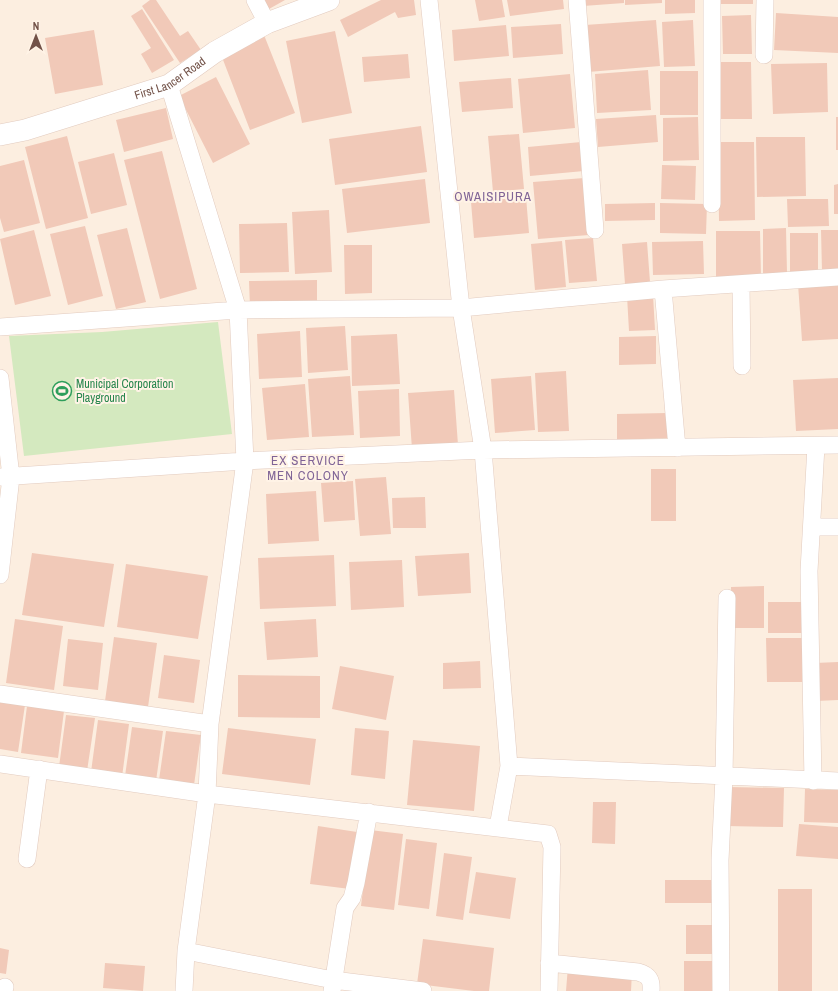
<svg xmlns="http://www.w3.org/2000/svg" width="838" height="991" viewBox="0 0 838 991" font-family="'Archivo Narrow',sans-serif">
	<rect width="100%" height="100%" fill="#fceee0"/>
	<!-- green -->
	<path fill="#d4e9bf" d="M218,322L232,434L24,456L9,336L102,332Z"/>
	<!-- building -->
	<path fill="#f1c9b8" d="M150,0H156L180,36L188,31L201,50L180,63L142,6Z
		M264,0H285L269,9Z
		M381,0H414L416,15L398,18L395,12L348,37L340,20Z
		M475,0H502L505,17L479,21Z
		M507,0H563L564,9L510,16Z
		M583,0H624V3L583,6Z
		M625,0H662V3L625,5Z
		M665,0H695V13L665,14Z
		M720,0H753V4H720Z
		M142,9L174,60L152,73L141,54L151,48L131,16Z
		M776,13L838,17V53L774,50Z
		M751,15L752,54H723L722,16Z
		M656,20L660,66L588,72L585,25Z
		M693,20L695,66L664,67L662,22Z
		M561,24L563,54L513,58L511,27Z
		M506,25L509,56L454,61L452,30Z
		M94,30L103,85L55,94L45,38Z
		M335,31L352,113L302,123L286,41Z
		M264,35L295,113L250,130L220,52Z
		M408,54L410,78L364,82L362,57Z
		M720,62H751L752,119H721Z
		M827,63L828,112L773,114L771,64Z
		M648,70L651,110L597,113L595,74Z
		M660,71H698V115H660Z
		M570,74L575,128L523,133L518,79Z
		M216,77L250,144L213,163L179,96Z
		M511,78L513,108L462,112L459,82Z
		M166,108L173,139L124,152L116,120Z
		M656,115L658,142L598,147L596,119Z
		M698,117L699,160L663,161V118Z
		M836,117H838V150H836Z
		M421,126L427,172L335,185L329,139Z
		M519,134L524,189L493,192L488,136Z
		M67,136L88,218L46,229L25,147Z
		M756,137H805L806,196L757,197Z
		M581,142L584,171L530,176L528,147Z
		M718,142H754L755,220L719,221Z
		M162,151L197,289L160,299L124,160Z
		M114,153L127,205L91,214L78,162Z
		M24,160L40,223L4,232L0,218V166Z
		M662,165L696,166L695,200L661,199Z
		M584,178L589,235L538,239L533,182Z
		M425,179L430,223L347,233L342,189Z
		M838,184V214H834V185Z
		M526,197L529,233L474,238L471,202Z
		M787,199H828L829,226L788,227Z
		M655,203V220L605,221V204Z
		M660,203L707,204L706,234L660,233Z
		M329,210L332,272L295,274L292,212Z
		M287,223L289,272L240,273L239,224Z
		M85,226L103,296L68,305L50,234Z
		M127,228L146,302L116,309L97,235Z
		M786,228L787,273H763V229Z
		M34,230L51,296L15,305L0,239Z
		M821,230H838V271H822Z
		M716,231H760L761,277L716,278Z
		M790,233H818V272L790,273Z
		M593,238L597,281L569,283L565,240Z
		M562,241L566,287L535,290L531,244Z
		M703,241L704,274L653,275L652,242Z
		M647,242L650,282L625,284L622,244Z
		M344,245H372V293L345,294Z
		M317,280V306L250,307L249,281Z
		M838,282V339L802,341L798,284Z
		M653,295L655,330L629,331L627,296Z
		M345,326L348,370L308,373L306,328Z
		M300,331L302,377L259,379L257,334Z
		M397,334L400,384L352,386L351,336Z
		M656,336V364L619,365V337Z
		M566,371L569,431L538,432L535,373Z
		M350,376L354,435L312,437L308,379Z
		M531,376L535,430L495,433L491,379Z
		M838,378V429L796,431L793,380Z
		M305,384L309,437L267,440L262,388Z
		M399,389L400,436L360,438L358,391Z
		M454,390L458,445L412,449L408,393Z
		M667,413L668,438L617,440V414Z
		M651,469H676V521H651Z
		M386,477L391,534L360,536L355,479Z
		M353,481L355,520L324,522L321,483Z
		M316,491L319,541L268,544L266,494Z
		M425,497L426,528H393L392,498Z
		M32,553L114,564L104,627L22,615Z
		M469,553L471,593L418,596L415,556Z
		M334,555L336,606L260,609L258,558Z
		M402,560L404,607L351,610L349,562Z
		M126,564L208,576L198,639L117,627Z
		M764,586V628H732L731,587Z
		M768,602H807V633H768Z
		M15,619L63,626L54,690L6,683Z
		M316,619L318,657L267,660L264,622Z
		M114,637L157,643L148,707L105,701Z
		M766,638H805L806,682H767Z
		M68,639L103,643L98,690L63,686Z
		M164,655L200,660L194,703L158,698Z
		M480,661L481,688L443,689V663Z
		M838,662V700L816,701L815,663Z
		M340,666L394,676L386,720L332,709Z
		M238,675L320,676V718L238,717Z
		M0,701L25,705L18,752L0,749Z
		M27,706L64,711L58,758L21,753Z
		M66,715L95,718L87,771L59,767Z
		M98,720L129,724L122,777L91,772Z
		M132,727L163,731L156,781L125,776Z
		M228,728L316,739L310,785L222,774Z
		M355,728L389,731L385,779L351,775Z
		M166,731L201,735L194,785L159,780Z
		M413,740L480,746L474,811L407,805Z
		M728,787L784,788L783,827L726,826Z
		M805,789L838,790V823L804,822Z
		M593,802H616L615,844L592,843Z
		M799,824L838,827V859L796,856Z
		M318,826L357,832L350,889L310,884Z
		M370,830L403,834L394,910L361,906Z
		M406,839L437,843L429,909L398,905Z
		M444,853L472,857L463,920L436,916Z
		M476,872L516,878L510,919L469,913Z
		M665,880H714V903H665Z
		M778,889H812V991H778Z
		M686,925H712V954H686Z
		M423,939L494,948L489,991H474L417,984Z
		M0,948L9,950L6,974L0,973Z
		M684,961H712V991H684Z
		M105,963L145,966L143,991L103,988Z
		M568,966L632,972L631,991H566Z"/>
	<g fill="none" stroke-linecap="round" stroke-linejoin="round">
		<defs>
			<path id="minor" d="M255,0L267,23
				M429,0L461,308L483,450L509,766L498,827
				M577,0L595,230
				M712,0V204
				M764,55L765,0
				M169,85L238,310L245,461L210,724L207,794L186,951L184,991
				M741,284L742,366
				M663,289L677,448
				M0,327L238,310L461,308L663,289L838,277
				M0,378L11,477L0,575
				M0,477L245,461L483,450L838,445
				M812,527H838
				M0,694L210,724
				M0,764L207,794L548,834L552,847L549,991
				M509,766L838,781
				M813,781L809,571L816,446
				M27,859L39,769
				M186,951L333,980L423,991
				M549,963L638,972C649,975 652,980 651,991
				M4,991L5,987
				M332,991L345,908L352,898L356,883L369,812
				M721,991L720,860L724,777L727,598"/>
			<g id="tertiary">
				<path id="s1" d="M0,135L25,130L169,85L215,52L267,23L329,0"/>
			</g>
		</defs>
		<!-- minor casing -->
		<use href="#minor" stroke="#e2cbbf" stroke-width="18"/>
		<!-- tertiary casing -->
		<use href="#tertiary" stroke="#e2cbbf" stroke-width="22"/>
		<!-- minor -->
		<use href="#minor" stroke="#fff" stroke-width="17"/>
		<!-- tertiary -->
		<use href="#tertiary" stroke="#fff" stroke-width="21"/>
	</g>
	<!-- icons -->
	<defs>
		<symbol id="stadium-ring" viewBox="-11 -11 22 22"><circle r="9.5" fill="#fff3e6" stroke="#2e9e5b" stroke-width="1.5"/><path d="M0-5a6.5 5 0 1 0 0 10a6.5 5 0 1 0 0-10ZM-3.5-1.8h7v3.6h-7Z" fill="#2e9e5b"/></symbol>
	</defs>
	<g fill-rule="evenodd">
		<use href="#stadium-ring" x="51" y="380" width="22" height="22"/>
	</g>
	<g text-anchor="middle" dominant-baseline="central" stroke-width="4" stroke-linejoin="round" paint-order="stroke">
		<!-- street labels -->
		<g font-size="12" fill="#725248" stroke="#fff3e6">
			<text stroke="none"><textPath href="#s1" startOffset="180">First Lancer Road</textPath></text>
		</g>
		<!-- leisure labels -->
		<g font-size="12" fill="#27864d" stroke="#fff3e6" text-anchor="start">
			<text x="76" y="384">Municipal Corporation<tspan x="76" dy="14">Playground</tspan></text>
		</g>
		<!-- neighbourhood labels -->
		<g font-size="13" letter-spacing="1" fill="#7f6396" stroke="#fff3e6">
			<text x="493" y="196">OWAISIPURA</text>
			<text x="308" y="460">EX SERVICE<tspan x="308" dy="15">MEN COLONY</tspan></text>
		</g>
	</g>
	<!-- north arrow -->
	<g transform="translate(36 36)" stroke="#fff3e6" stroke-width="3" paint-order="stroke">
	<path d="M0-3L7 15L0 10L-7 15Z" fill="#725248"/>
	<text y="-6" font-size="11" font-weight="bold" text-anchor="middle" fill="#725248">N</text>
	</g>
</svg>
